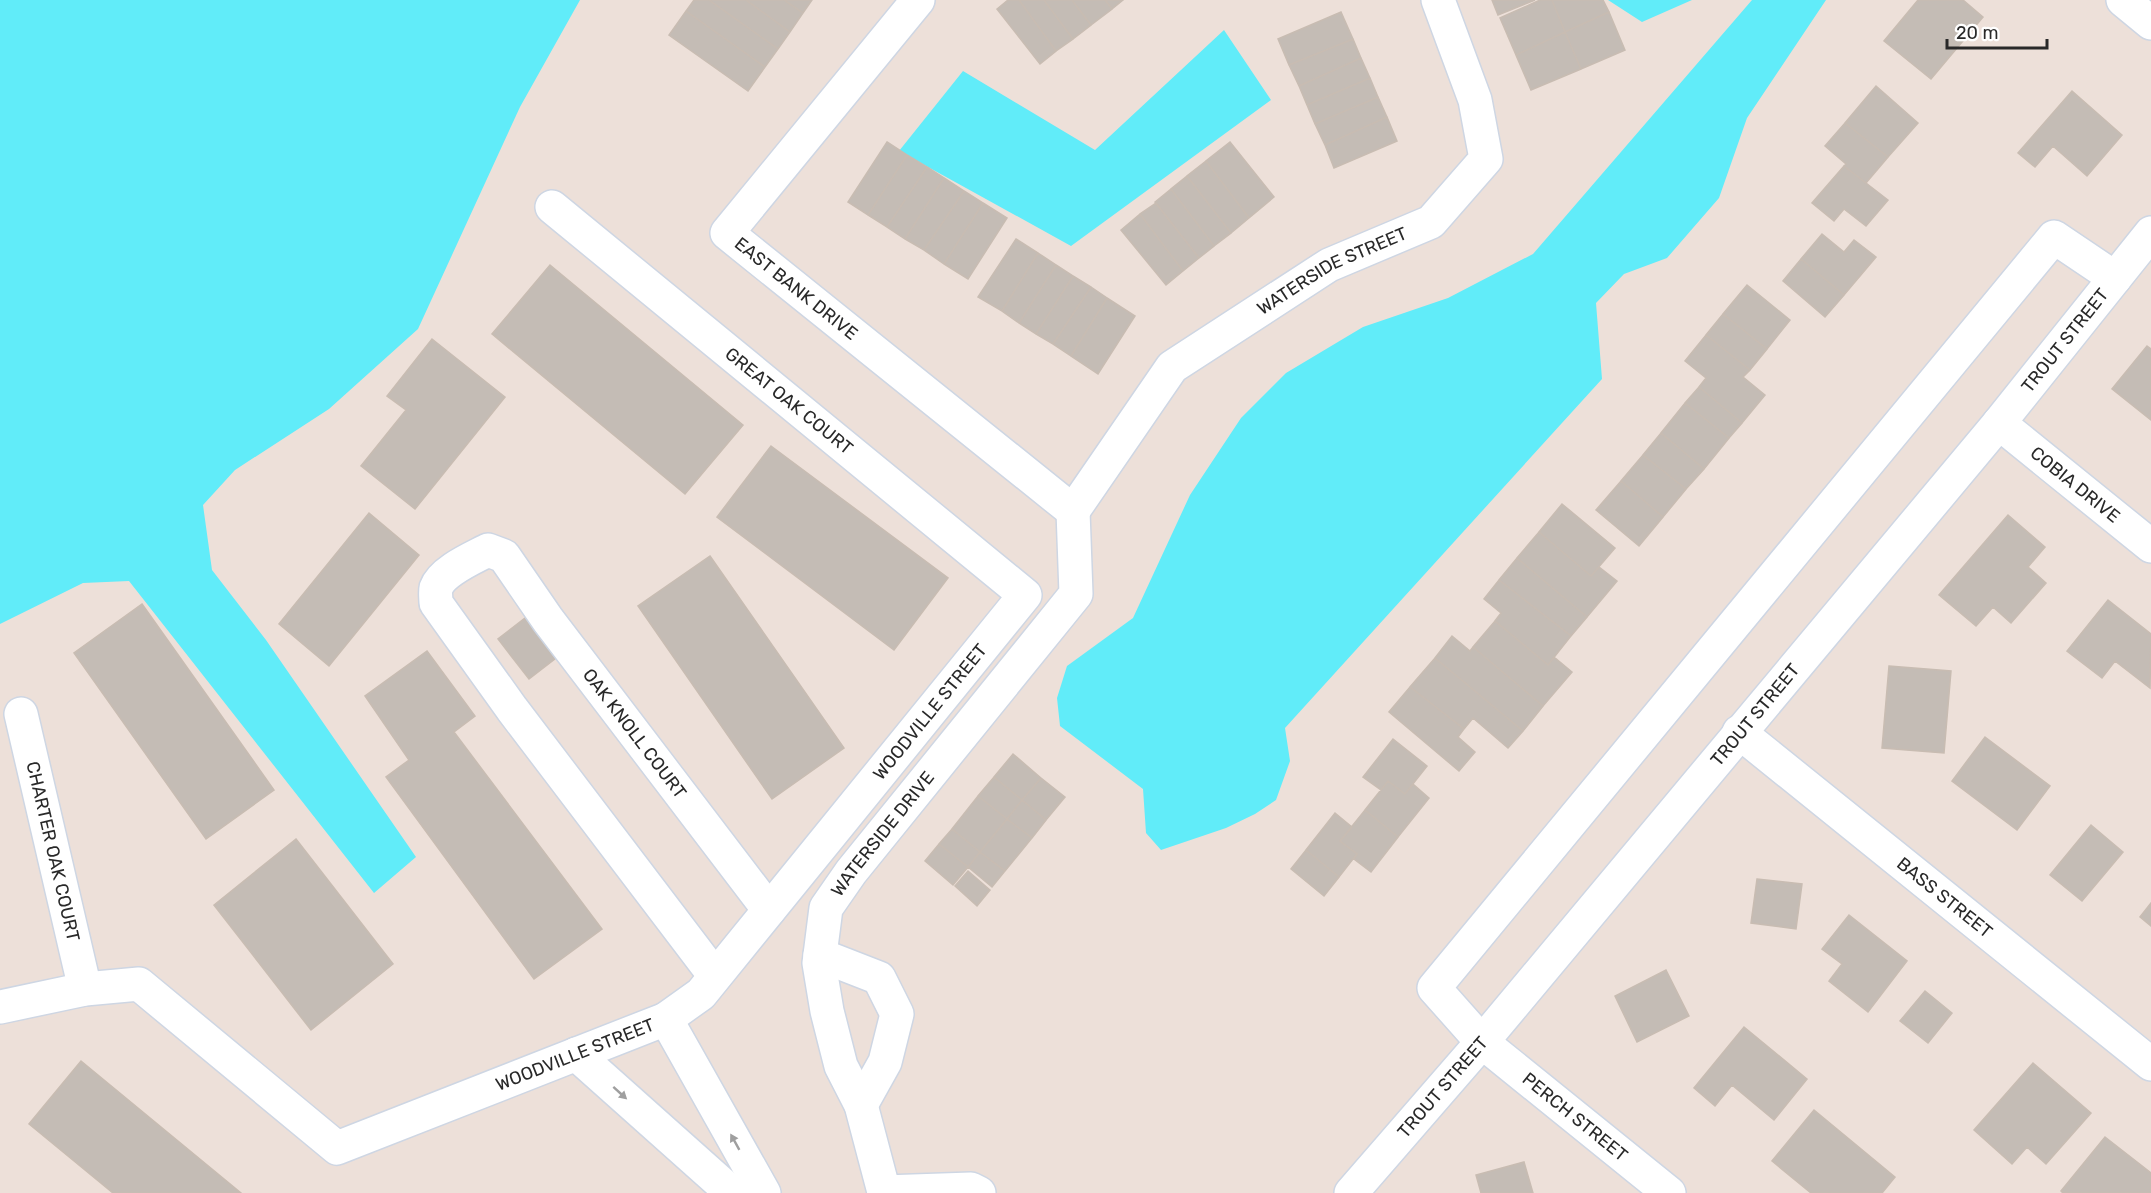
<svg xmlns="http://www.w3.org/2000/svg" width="2151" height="1193" viewBox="0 0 2151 1193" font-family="Rubik,sans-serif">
	<rect width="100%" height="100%" fill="#ede0d9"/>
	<!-- water -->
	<path fill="#61ecf9" d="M0,0H580L520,107L418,329L329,409L235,470L203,505L212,570L266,640L416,857L374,893L129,581L83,583L0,624Z
		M1608,0H1692L1642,22Z
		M1752,0H1826L1747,118L1719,198L1667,258L1624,274L1596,303L1602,379L1285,728L1290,761L1276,800L1255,814L1226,828L1161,850L1146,833L1143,789L1060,726L1057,698L1067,666L1133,618L1190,495L1241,418L1286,373L1363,327L1448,298L1533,254Z
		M1224,30L1271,100L1071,246L899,151L963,71L1095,150Z"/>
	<!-- building -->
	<path fill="#c4bcb5" stroke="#c8bcb2" stroke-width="1.5" d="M694,0H709L778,49L765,67L686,11Z
		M709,0H746L790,32L778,49Z
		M746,0H784L803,13L790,32Z
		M784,0H812L803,13Z
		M1008,0H1019L1056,51L1040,64L997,9Z
		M1019,0H1044L1073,39L1056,51Z
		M1044,0H1072L1091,25L1073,39Z
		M1072,0H1105L1112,9L1091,25Z
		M1105,0H1123L1112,9Z
		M1492,0H1535L1498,15Z
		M1540,0H1552L1565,32L1516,55L1500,18Z
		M1552,0H1603L1609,12L1565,32Z
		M1918,0H1963L1983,17L1931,79L1884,41Z
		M686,11L765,67L748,91L669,35Z
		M1341,12L1353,39L1289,65L1278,39Z
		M1609,12L1625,50L1581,69L1565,32Z
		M1565,32L1581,69L1531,90L1516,55Z
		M1353,39L1361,58L1299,86L1289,65Z
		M1361,58L1370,78L1307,105L1299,86Z
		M1370,78L1378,97L1315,124L1307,105Z
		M1876,86L1918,123L1888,157L1845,123Z
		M2072,91L2122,135L2087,176L2053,146L2035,167L2018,153Z
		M1378,97L1387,117L1325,145L1315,124Z
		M1387,117L1397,141L1334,168L1325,145Z
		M1845,123L1888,157L1866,183L1844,166L1846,164L1825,146Z
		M887,142L907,155L868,215L848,202Z
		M1230,142L1274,197L1249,218L1206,161Z
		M907,155L927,167L887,227L868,215Z
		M1206,161L1249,218L1231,233L1187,176Z
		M1844,166L1888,200L1866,226L1844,209L1834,221L1812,203Z
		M927,167L944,178L905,239L887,227Z
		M1187,176L1231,233L1214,246L1171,189Z
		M944,178L964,191L924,250L905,239Z
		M1171,189L1214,246L1199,258L1155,202Z
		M964,191L983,203L944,264L924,250Z
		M983,203L1007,218L968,279L944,264Z
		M1156,203L1199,258L1183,271L1140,214Z
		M1140,214L1183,271L1166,285L1121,230Z
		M1822,234L1844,252L1854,240L1876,257L1844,295L1801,259Z
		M1016,239L1038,253L1002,311L978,297Z
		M1038,253L1056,265L1019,323L1002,311Z
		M1801,259L1844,295L1825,317L1783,281Z
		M550,265L743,425L685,494L492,334Z
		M1056,265L1073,276L1036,334L1019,323Z
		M1073,276L1091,287L1053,344L1036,334Z
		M1747,285L1790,320L1767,349L1723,314Z
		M1091,287L1107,298L1071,356L1053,344Z
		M1107,298L1135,316L1098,374L1071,356Z
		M1723,314L1767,349L1750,370L1706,335Z
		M1706,335L1750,370L1743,377L1765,395L1742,423L1699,387L1706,378L1685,361Z
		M432,339L505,397L415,509L361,466L406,410L387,396Z
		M2147,346L2151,349V420L2112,389Z
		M1699,387L1742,423L1729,438L1685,403Z
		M1685,403L1729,438L1704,469L1661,433Z
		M1661,433L1704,469L1686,489L1643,455Z
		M771,446L948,578L894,650L717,517Z
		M1643,455L1686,489L1663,517L1621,481Z
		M1621,481L1663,517L1639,546L1596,510Z
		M1562,504L1615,548L1591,576L1539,532Z
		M369,513L419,555L329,666L279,624Z
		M2008,515L2045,547L2028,567L2046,583L2011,623L1993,607L1976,626L1939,595Z
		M1539,532L1591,576L1599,567L1617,581L1587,617L1517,558Z
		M710,556L844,748L772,799L638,606Z
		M1517,558L1587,617L1571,636L1499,580Z
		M1499,580L1571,636L1548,665L1495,621L1501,613L1484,599Z
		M2108,600L2151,634L2150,688L2115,661L2102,678L2067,651Z
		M142,604L274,790L206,839L74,653Z
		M525,618L556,658L529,679L498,639Z
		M1495,621L1548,665L1554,657L1572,672L1543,706L1473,647Z
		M1452,636L1470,651L1473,647L1543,706L1523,731L1435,658Z
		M427,651L475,716L454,732L602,929L534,979L386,777L409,760L365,696Z
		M1435,658L1523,731L1508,748L1473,718L1464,729L1410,687Z
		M1889,666L1951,671L1944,753L1882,748Z
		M1410,687L1464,729L1458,737L1475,752L1459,771L1389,712Z
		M1985,737L2050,786L2017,830L1952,781Z
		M1393,739L1427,766L1405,794L1388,781L1381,790L1363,777Z
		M1013,754L1041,778L1022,800L994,777Z
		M994,777L1022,800L1007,819L978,796Z
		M1041,778L1065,797L1046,820L1022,800Z
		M1388,781L1405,794L1413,784L1429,798L1398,837L1365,810Z
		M978,796L1007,819L980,852L952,829Z
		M1022,800L1046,820L1032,838L1007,819Z
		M1365,810L1398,837L1371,872L1354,859L1357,854L1340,841Z
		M1335,813L1352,827L1340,841L1357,854L1339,877L1306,850Z
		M1007,819L1032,838L1005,871L980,852Z
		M2091,825L2123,852L2082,901L2050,875Z
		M952,829L980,852L968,867L939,844Z
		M296,839L393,964L311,1030L214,905Z
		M939,844L968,867L953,885L925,861Z
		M1306,850L1339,877L1324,896L1291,869Z
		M980,852L1005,871L992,887L968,867Z
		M968,871L990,890L977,906L955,886Z
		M1757,879L1802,884L1796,929L1751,923Z
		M2151,903V926L2140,917Z
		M1849,915L1907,961L1868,1012L1829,981L1842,964L1822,949Z
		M1666,970L1689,1016L1637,1042L1615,996Z
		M1925,991L1952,1013L1928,1043L1900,1021Z
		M1744,1027L1807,1079L1774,1120L1732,1085L1715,1106L1694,1088Z
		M81,1061L241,1193H113L29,1124Z
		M2033,1063L2091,1113L2046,1164L2027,1147L2012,1164L1974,1130Z
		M1814,1110L1895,1177L1882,1193H1811L1772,1161Z
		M2105,1137L2151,1173V1193H2063L2061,1191Z
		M1524,1162L1533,1193H1481L1476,1175Z"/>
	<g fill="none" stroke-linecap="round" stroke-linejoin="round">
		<defs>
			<g id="minor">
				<path id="s1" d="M918,0L727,233L1073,511"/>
				<path d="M2123,0L2151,23"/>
				<path id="s2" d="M1999,423L2151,546"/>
				<path id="s3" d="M1073,511L1172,367L1329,265L1431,222L1486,159L1475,100L1438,0"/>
				<path id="s4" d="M21,714L85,989"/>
				<path id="s5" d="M1739,732L2151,1064"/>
				<path d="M820,955L879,978L897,1014L885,1062L861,1105"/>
				<path id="s6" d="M715,976L512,709L436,603C436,599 435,592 436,588C442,571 473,558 488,550L504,556L548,620L769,910"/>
				<path id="s7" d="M0,1007L85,989L139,984L337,1148L666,1019L701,994L1025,595L552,207"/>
				<path d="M666,1019L764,1193"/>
				<path d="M576,1054L732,1193"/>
				<path id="s8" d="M884,1192L861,1105L841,1066L827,1011L819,963L826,908L851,872L1076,594L1073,511"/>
				<path d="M884,1192L971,1189L979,1193"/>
				<path id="s9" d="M1351,1193L1482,1042L1999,423L2151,233"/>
				<path d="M1669,1193L1482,1042L1434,988L2054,237L2115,278"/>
			</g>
		</defs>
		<!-- minor casing -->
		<use href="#minor" stroke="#ced6e3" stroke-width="36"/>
		<!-- minor -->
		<use href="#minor" stroke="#fff" stroke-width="33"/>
	</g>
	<!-- one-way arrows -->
	<defs><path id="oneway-solid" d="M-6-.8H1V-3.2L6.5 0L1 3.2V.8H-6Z" transform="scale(1.5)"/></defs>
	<g fill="#9f9f9f">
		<use href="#oneway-solid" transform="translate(620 1093) rotate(42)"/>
		<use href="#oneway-solid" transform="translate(735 1142) rotate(-119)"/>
	</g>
	<g text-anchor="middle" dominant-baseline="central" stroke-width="5" stroke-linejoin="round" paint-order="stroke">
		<!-- street labels -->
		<g font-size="18" fill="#292929" stroke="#fff">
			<text stroke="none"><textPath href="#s3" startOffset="362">WATERSIDE STREET</textPath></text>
			<text stroke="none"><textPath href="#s1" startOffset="390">EAST BANK DRIVE</textPath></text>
			<text stroke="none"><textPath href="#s9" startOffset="1112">TROUT STREET</textPath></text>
			<text transform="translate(789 401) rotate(39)">GREAT OAK COURT</text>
			<text stroke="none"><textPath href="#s2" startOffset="98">COBIA DRIVE</textPath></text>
			<text stroke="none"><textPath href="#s7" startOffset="1158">WOODVILLE STREET</textPath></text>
			<text stroke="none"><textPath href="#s9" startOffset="626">TROUT STREET</textPath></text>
			<text stroke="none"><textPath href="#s6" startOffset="784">OAK KNOLL COURT</textPath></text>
			<text stroke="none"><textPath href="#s8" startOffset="388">WATERSIDE DRIVE</textPath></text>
			<text stroke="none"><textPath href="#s4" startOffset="141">CHARTER OAK COURT</textPath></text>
			<text stroke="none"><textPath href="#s5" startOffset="264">BASS STREET</textPath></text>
			<text stroke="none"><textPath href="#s7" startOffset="654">WOODVILLE STREET</textPath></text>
			<text stroke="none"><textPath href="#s9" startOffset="140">TROUT STREET</textPath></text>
			<text transform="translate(1575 1117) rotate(39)">PERCH STREET</text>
		</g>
	</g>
	<!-- scale -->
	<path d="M1947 39v9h100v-9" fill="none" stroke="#292929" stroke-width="3"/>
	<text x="1956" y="39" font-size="18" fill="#292929" stroke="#ffffff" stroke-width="4.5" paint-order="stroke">20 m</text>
</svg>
